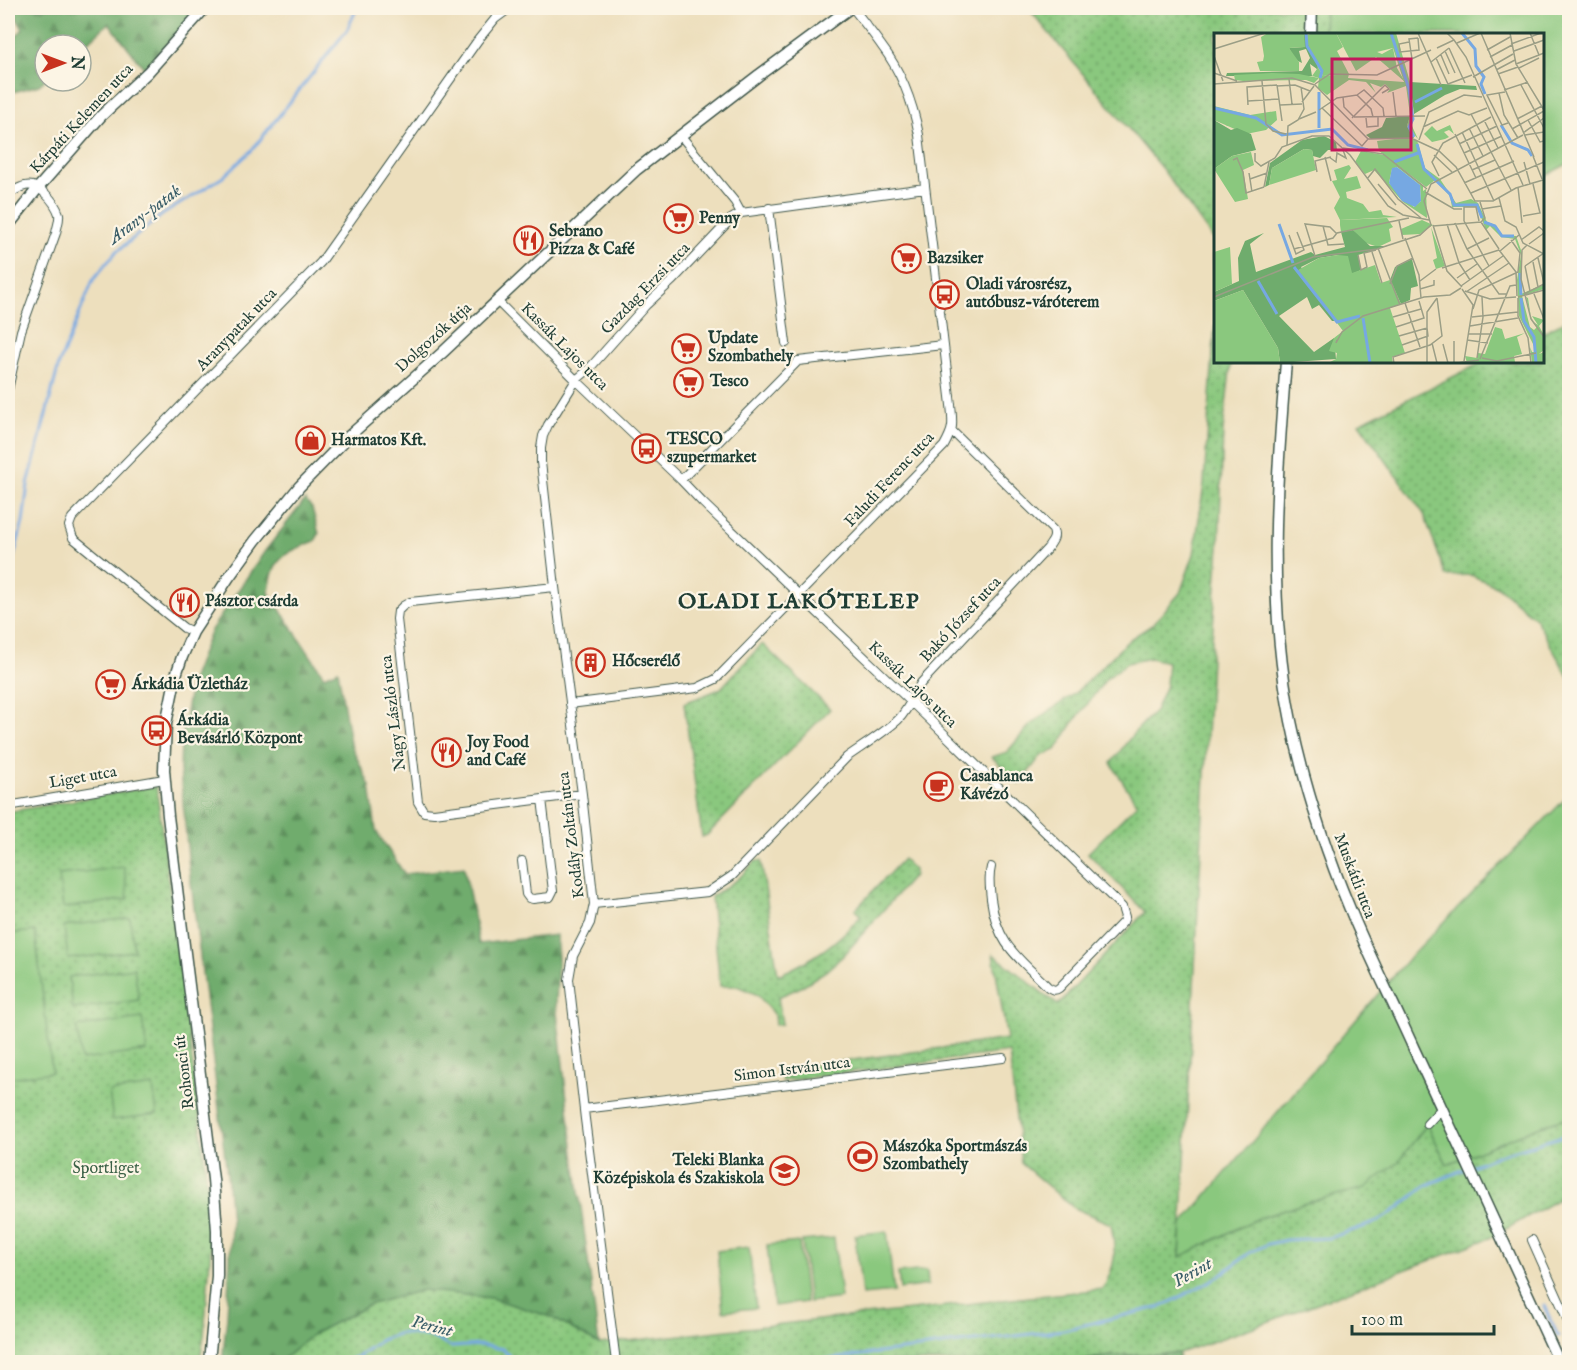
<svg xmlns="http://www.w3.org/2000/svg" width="1577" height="1370" viewBox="0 0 1577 1370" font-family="'IM FELL English',serif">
	<defs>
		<pattern id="grass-dots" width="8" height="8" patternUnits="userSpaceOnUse" patternTransform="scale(1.5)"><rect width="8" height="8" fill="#8ac87e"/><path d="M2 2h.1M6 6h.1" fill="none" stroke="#70a468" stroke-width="1.8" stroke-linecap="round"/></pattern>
		<pattern id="forest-firs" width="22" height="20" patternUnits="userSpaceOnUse" patternTransform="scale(1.5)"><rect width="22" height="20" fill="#6fac6d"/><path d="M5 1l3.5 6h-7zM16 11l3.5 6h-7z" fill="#5b8d5a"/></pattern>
	</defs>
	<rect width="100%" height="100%" fill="#fcf5e5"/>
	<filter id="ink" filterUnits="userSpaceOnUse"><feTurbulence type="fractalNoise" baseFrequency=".0167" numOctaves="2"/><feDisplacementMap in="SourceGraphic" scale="12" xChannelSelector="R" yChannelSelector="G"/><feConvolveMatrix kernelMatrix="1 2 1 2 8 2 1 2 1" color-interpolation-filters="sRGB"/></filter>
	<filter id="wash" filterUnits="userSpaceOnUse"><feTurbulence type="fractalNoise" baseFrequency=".008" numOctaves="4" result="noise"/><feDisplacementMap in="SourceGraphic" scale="24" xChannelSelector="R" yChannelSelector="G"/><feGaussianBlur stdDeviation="1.35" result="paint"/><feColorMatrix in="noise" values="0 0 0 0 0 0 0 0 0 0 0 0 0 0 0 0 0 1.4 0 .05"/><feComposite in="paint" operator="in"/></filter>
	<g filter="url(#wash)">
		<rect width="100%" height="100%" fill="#eddfbd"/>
		<!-- grass -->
		<path fill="url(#grass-dots)" stroke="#548259" stroke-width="1.5" d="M1028,8H1325L1324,34H1216L1215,275L1213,239L1163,170Z
			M1569,319V678L1535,618L1498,587L1471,575L1446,576L1424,514L1359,423L1483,362H1542L1543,332Z
			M1215,325L1216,362H1231L1223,431L1219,547L1212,640L1180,1256L1203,1246L1256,1219L1309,1202L1398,1162L1427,1124L1447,1164L1548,1123L1569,1117V1193L1492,1237L1254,1327L1179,1353L1110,1356L1071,1362H280L313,1334L371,1304L423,1290L491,1298L551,1317L599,1344L1103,1289C1117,1263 1116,1252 1111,1224L1074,1208L1021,1163L1009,1052L782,1081L780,1070L1007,1039L993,954L1058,1005L1145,912L1088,853L1137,804L1111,763L1134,733L1155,711L1166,685L1168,662L1150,658L1127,663L1106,679L1073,723L1056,750L1041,756L1019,784L992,757L1007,752L1031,724L1075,693L1130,639L1152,625L1180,593L1194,554L1204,483Z
			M762,644L830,709L707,835L702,837L684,703L720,689Z
			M156,786L201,1128L212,1233L204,1335L200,1362H8V812Z
			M903,859L914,870V875L844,955L826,971L799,988L778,997L782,1024L775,1025L774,1015L758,995L737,986H720L711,897L737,880L756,861H761L778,975C813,960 836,944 861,916L855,910Z"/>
		<!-- forest -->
		<path fill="url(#forest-firs)" stroke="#477450" stroke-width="1.5" d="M15,8H201L144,68L109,23L81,48V45H45V80L39,85L13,92L8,78V44L23,29L12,10Z
			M305,500L312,508L319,534L315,541C284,553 272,558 269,593L324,676L338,670L350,743L370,786L376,831L401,869L405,874L464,867L479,944L556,935L558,958L556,1004L568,1108L599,1344L551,1317L491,1298L423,1290L371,1304L313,1334L280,1362H222L227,1317L230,1257L231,1221L227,1174L189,867L180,770L181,740L192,678L211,630L265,551Z
			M1179,1353L1178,1362H1071L1110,1356Z"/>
		<!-- garden -->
		<path fill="#8ac87e" stroke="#548259" stroke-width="1.5" d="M1325,8H1569V163L1543,177L1542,34H1324Z
			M1569,795V1117L1548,1123L1447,1164L1427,1124L1398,1162L1365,1188L1309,1202L1256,1219L1180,1257L1182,1224L1408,959Z
			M124,867L128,899L63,908L59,875Z
			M130,918L134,951L68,959L64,926Z
			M35,931L52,1072L8,1078V934Z
			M134,968L139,1000L73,1009L69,977Z
			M142,1018L147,1051L81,1060L77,1027Z
			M153,1086L157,1114L113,1120L109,1092Z
			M887,1231L894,1292L862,1295L855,1235Z
			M834,1238L841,1298L809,1302L802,1241Z
			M799,1242L806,1302L774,1306L767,1245Z
			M749,1247L756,1308L723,1311L717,1251Z
			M927,1270L928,1285L900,1289L898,1273Z"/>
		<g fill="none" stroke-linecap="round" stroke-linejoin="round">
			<!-- stream -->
			<path stroke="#76a8e2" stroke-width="3" d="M8,596L13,559L23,522L28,484L59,364L93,280L115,253L162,215L223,177L252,150L347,30L357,8
				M1472,1166L1499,1155L1570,1134
				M1544,1306L1558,1336
				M345,1362L357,1357L381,1340L400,1333L429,1336L451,1347L481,1345L503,1349L514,1362
				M806,1362L1063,1330L1163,1306L1218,1277L1249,1253L1268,1244L1286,1240L1329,1238L1372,1224L1389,1215L1427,1185L1465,1169"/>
		</g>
	</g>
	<g filter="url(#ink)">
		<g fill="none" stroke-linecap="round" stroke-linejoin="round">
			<defs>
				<path id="street" d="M681,136L735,202L741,213
					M8,194C13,192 19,187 25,186C39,182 55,202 59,214C60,220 57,227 56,233L21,331L8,390
					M769,208L786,343
					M497,301L576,380L681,480L703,503L930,720L1122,907L1125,917L1123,922L1059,988C1055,991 1053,990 1048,987C1018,957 997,945 991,899C990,888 988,878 991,867
					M681,480L798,361L943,345
					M555,587L410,602L403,606L398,611L397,619L418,802L424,812L434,813L582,794
					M193,632L184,628L73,538L69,526L72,518L321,262L478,40L495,19L510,8
					M570,704L697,688L716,679L944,446C954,428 953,425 951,405L919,135C913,103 901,71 881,45C872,32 862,20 853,8
					M8,806L164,779
					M522,861L526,894L529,898L533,899L550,897L553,891L542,799
					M594,904L708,892L732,876L847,757C864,745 882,734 898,720C908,710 914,695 921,683L1047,549C1052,542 1056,538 1053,530L954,433L952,432
					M584,1109L1003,1058
					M1427,1124L1442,1108
					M1532,1240L1570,1325
					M616,1362L585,1119L569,979L573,956L590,923L594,904L582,794L555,587L541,462V448L543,436L548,425L576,380L588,370L646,305L673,280L731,219L741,213L925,188"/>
				<path id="secondary" d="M1311,34L1312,8
					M8,226L38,188L101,116L148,72L205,8
					M1286,362C1276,481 1267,603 1291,721C1304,785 1325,849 1350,909C1369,956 1393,1002 1414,1049C1463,1153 1511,1258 1559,1362
					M209,1362L217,1276V1230L213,1179L168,816L164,770L166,724L176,675L182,657L193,632L229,577L255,541L299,487L348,437L442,353L636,170L759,75L850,8"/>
			</defs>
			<!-- street casing -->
			<use href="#street" stroke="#3e5549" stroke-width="10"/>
			<!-- secondary casing -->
			<use href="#secondary" stroke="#3e5549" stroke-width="13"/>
			<!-- street -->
			<use href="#street" stroke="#fff" stroke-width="8"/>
			<!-- secondary -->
			<use href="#secondary" stroke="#fff" stroke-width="10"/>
		</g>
	</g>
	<!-- icons -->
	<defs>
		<symbol id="supermarket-ring" viewBox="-11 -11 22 22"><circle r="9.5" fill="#fcf5e5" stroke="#c8321e" stroke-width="1.5"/><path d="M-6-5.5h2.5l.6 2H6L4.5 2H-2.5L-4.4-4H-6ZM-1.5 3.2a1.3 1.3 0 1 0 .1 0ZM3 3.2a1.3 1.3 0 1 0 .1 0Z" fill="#c8321e"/></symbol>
		<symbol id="restaurant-ring" viewBox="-11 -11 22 22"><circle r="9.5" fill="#fcf5e5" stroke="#c8321e" stroke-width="1.5"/><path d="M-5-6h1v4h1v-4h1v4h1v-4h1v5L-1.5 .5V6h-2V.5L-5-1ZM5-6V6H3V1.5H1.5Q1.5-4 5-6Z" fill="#c8321e"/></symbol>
		<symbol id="bus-ring" viewBox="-11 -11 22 22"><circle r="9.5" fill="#fcf5e5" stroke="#c8321e" stroke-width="1.5"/><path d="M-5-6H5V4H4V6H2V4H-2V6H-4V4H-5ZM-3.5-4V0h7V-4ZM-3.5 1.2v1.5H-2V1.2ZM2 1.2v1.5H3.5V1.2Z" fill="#c8321e"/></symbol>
		<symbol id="shop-ring" viewBox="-11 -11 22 22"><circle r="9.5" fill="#fcf5e5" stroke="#c8321e" stroke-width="1.5"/><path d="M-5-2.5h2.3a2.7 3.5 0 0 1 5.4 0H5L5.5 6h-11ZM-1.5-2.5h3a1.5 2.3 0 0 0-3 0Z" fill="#c8321e"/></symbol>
		<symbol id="building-ring" viewBox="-11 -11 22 22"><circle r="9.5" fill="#fcf5e5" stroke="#c8321e" stroke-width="1.5"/><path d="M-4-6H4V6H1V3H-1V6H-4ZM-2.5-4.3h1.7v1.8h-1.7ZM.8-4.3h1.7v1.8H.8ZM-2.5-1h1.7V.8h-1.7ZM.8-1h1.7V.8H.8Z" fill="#c8321e"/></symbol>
		<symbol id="cafe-ring" viewBox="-11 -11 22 22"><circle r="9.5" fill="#fcf5e5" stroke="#c8321e" stroke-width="1.5"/><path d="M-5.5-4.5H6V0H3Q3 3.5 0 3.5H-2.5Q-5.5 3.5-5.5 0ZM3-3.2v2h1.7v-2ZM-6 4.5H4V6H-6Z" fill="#c8321e"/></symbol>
		<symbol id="stadium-ring" viewBox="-11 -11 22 22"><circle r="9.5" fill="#fcf5e5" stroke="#c8321e" stroke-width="1.5"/><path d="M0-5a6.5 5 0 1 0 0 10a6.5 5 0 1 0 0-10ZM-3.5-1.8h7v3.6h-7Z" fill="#c8321e"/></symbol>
		<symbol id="school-ring" viewBox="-11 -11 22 22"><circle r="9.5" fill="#fcf5e5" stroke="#c8321e" stroke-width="1.5"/><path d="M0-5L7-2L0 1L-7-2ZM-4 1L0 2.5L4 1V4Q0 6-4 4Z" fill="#c8321e"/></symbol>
	</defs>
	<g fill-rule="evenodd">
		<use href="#supermarket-ring" x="662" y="202" width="33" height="33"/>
		<use href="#restaurant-ring" x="512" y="224" width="33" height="33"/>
		<use href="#supermarket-ring" x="890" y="242" width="33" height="33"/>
		<use href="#bus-ring" x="928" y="278" width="33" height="33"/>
		<use href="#supermarket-ring" x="670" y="332" width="33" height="33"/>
		<use href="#supermarket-ring" x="672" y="366" width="33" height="33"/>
		<use href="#shop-ring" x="294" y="424" width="33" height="33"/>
		<use href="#bus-ring" x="630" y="432" width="33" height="33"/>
		<use href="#restaurant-ring" x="168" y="586" width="33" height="33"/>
		<use href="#building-ring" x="574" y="646" width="33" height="33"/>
		<use href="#supermarket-ring" x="94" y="668" width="33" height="33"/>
		<use href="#bus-ring" x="140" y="714" width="33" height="33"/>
		<use href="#restaurant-ring" x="430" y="736" width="33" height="33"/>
		<use href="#cafe-ring" x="922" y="770" width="33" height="33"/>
		<use href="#stadium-ring" x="846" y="1140" width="33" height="33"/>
		<use href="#school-ring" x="768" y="1154" width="33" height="33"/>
	</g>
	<g text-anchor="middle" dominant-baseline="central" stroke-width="4.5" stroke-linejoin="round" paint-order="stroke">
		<!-- street labels -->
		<g font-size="16" fill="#1f3d34" stroke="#fcf5e5">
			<text transform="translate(82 119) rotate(-47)">Kárpáti Kelemen utca</text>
			<text transform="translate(646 289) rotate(-46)">Gazdag Erzsi utca</text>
			<text transform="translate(237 330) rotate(-46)">Aranypatak utca</text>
			<text transform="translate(434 338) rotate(-42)">Dolgozók útja</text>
			<text transform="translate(564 347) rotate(45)">Kassák Lajos utca</text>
			<text transform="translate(890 480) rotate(-47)">Faludi Ferenc utca</text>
			<text transform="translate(961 620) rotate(-47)">Bakó József utca</text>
			<text transform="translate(912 685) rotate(44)">Kassák Lajos utca</text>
			<text transform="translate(394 713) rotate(-97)">Nagy László utca</text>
			<text transform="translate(83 778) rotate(-10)">Liget utca</text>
			<text transform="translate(572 835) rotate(-97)">Kodály Zoltán utca</text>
			<text transform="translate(1354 876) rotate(69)">Muskátli utca</text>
			<text transform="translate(792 1070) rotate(-7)">Simon István utca</text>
			<text transform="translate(185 1072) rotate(-97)">Rohonci út</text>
		</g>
		<!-- poi labels -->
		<g font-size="16" font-weight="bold" fill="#1f3d34" stroke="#fcf5e5" text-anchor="start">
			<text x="699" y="219">Penny</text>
			<text x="549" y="232">Sebrano<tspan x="549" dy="18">Pizza &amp; Café</tspan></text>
			<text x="927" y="259">Bazsiker</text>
			<text x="966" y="285">Oladi városrész,<tspan x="966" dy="18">autóbusz-váróterem</tspan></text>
			<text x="708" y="339">Update<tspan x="708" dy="18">Szombathely</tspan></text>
			<text x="710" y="382">Tesco</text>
			<text x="667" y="440">TESCO<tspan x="667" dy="18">szupermarket</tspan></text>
			<text x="331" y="441">Harmatos Kft.</text>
			<text x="205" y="602">Pásztor csárda</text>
			<text x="612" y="662">Hőcserélő</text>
			<text x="132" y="685">Árkádia Üzletház</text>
			<text x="177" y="721">Árkádia<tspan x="177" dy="18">Bevásárló Központ</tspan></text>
			<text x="467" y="743">Joy Food<tspan x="467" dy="18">and Café</tspan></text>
			<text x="960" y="777">Casablanca<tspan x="960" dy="18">Kávézó</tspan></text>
			<text x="883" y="1147">Mászóka Sportmászás<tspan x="883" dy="18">Szombathely</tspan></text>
			<text x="764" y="1161" text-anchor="end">Teleki Blanka<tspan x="764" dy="18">Középiskola és Szakiskola</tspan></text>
		</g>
		<!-- park labels -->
		<g font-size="16" fill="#3a6046" stroke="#fcf5e5">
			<text x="106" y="1169">Sportliget</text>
		</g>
		<!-- water labels -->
		<g font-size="18" font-style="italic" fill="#395d68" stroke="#fcf5e5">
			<text transform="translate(145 215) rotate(-37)">Arany-patak</text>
			<text transform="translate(1193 1273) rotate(-30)">Perint</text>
			<text transform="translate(432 1327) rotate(14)">Perint</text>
		</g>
		<!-- district labels -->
		<g font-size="22" font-weight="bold" letter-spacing="1.5" fill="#1f3d34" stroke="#fcf5e5">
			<text x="799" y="602">OLADI LAKÓTELEP</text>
		</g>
	</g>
	<!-- overview -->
	<g transform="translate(1214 33)">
		<rect width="330" height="330" fill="#eddfbd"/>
		<path d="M122,0H182L196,49L198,93L204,106L193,93L196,82L192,53L173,60L176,56L171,51L167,54L156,50L162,60L152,49L135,47L113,62L104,55L105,45L98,43L103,36L100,27L109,43L135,41L134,45L190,49L179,15L163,19L165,22L142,38ZM0,73L36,82L62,78L63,87L52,97L32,101L0,87ZM236,92L240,101L235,97L230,99L235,104L231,106L218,109L210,101L218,93L223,98ZM189,105L203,107L211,135L226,146L242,170L257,166L264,170L273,189L281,192L288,202L302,203L308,220L307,261L330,251V256L308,263L316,294L320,297L323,294L317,284L312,264L314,265L317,285L321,290L324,292L318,283L330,287L325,293L330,302V317L325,321L330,319V330H318L316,314L318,319H322L321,315L305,283L303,247L307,222L301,206L287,204L276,193L272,197L263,174H238L236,163L221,147L212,154L165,118L163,108ZM147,118L170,122L209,153V158L212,156L213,185L189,169L160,137L151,141L141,129ZM183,134L206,152L207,168L200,174L175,150L178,136ZM173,185L179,194L175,196L177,208L164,214L149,209L139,197L127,199L126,192V187ZM208,187L219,192L206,201L188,202L187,196ZM217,194L231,233L222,236L219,227L223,225ZM281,294L288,296L291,306L311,300L303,304L308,321L300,323L301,329L308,330H253L251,323L263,325L264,320L271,321Z" fill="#8ac87e" fill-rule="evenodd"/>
		<path d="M90,0L104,32L103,36L96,31L98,43H12L13,40L88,38L96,25L92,16L85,18L88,30L80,26L75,15L90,14ZM196,49L262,53L263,57L246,56L231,62L200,81ZM196,83L193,93L200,105L157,106L152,102L168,94L172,85ZM0,87L17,97L23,95L37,101L42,117L18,123L0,136ZM110,103L122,109L123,117H114L106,125L99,123L98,117L90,116L58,135L55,152L51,154L56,130L88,107ZM139,197L156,213H173L144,222L147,237L138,241L124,222L105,225L87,234L123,288H118L105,272L98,276L93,264L65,283L100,319L120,305L122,326L66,330L64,315L29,257L0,268V259L25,248L24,225L31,208L50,200L36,211L42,239L97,219L101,222L131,214L127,199ZM198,226L204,253L197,255L196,267L187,271L176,247L181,234Z" fill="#6fac6d"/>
		<path d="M54,0H90L91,14L75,15L85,29V38H46L43,29L49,28L50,23L47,4ZM100,0H122L129,14L123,18L135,41L109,43L94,12L93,2ZM179,15L183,35L191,49L162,24L163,19L168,21ZM58,40L85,41L105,45L100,50L92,47L29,48L21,47L20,42ZM0,78L30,84V93H12L18,89L0,87ZM90,116L98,117L102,137L55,152L58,135ZM37,119L40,132L29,137L34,166L21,169L0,136L18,123ZM135,132L137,135L130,146L143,143L147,155L132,159L133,165L149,171L155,179L167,177L169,182L183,184L126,187L120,175L126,164L118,148L123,147L120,137ZM16,214L18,251L0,259V219ZM124,222L134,223L138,240L161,232L167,250L176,247L179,252L187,271L176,275L191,320L178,324L179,330H114L122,326L123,320L115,318L120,305L129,298L84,237L105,225ZM29,257L64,315L66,330H0V268Z" fill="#8ac87e"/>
		<path d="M183,134L206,152L207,168L201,174L188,168L175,150L178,135Z" fill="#76a8e2"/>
		<path fill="none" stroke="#76a8e2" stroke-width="3" d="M92,0L93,13L108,38L106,45M177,0L195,56L199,86L195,94L200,104M248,0L261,16L262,33L270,44L267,51L271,61M201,69L228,55M0,75L42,85L68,102L118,96L134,112L154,117M287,92L298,110L314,117L318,123M105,95V59M203,111L210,136L236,161L240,172H263L268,185M180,129L204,120M270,189L281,193L288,203H300M65,191L79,230M80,234L123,289L146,283M306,240L307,262M44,248L63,281M307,265L310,288L320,304L322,330M149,285L156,330"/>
		<path fill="none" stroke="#9b9e86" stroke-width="1.5" d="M204,0L227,52M267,0L320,124M296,0L302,31L330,77M316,0L325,22M240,7L252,24L309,152M195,9L185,11L186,19L205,17L204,5M243,10L266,0M297,11L327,0M223,15L240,7L233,0M235,15L251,50M0,16L51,0M273,17L296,4M231,18L241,40M300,18L330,7M227,22L235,41M0,23L9,48M276,24L298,12M222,25L234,51L258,42M198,26L195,6L204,5M217,29L235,15M302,31L330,20M305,35L325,25M282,37L301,27M0,40L23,48M284,41L304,34M259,44L299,21M75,46L78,71M48,48L52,91L59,98L72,101M0,51L78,45L101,52M101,51L116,41L163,42L217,17M63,52L68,88M101,52L154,106L197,105L225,118L242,134L261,168H279L302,155L329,147M307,52L330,95M63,53L81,52L96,58M290,57L314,49M179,59L182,83M291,59L273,62L288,92L294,90M285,60L290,82L304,105M143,62L150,57L169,75L170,83M129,64L130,74L140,84M34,68L65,66M88,69L100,53M34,72L33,54L63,52M66,72L88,71M108,75L148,113L154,106M105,77L123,65L143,62L157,76L159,84M257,81L297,157M140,84L211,83M138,85L171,52L175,56L168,60M152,85L153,94L164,93V84M85,86L102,79M303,86L328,73M270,87L284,115M314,87L326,109L330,108M209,94L244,78L255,82L273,75M255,95L269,123M298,96L330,78M248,99L280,168M309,100L330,85M241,101L262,145M311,102L330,99M205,107L215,79L250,62L268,64M245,111L283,93M73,112L74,93L84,87L90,76L87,54M129,115L169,121L213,156M41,120V128L47,133L61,125L68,114L98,103H115L136,122L174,173L189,182L215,187M250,120L288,103M220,122L238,139M319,123L328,146M111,124L117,148M115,124L122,129L123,120L132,125L129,117M19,127L23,125L29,139L32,160L50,154M310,129L316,151M258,137L281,127M103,139L101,128L117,124M35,140L38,159M225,143L218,129L229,110L277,84M36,146L53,140M153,146L161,136L184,166L207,185M250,150L300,128M164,151L182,172M50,154L55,129M304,154L308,190M211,159L240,176H248M257,160L330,129M285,165L291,188L302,194L309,210L330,221M266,169L271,185L267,189M268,176L287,173M309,183L326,180L319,151M185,188L189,206M250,188L275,233M250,188V174H262L265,188M267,189L285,216M241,190L253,216L285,261H293M233,191L245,230L256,247M219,192L233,238L248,254M109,193L114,212L130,211M219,193L267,189M75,202L82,221L90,217L83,199M191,205L205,242L207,265M307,207L325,194L330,198M315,211L330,200M313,212L308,217L307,246L317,286L330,304M164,215L186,272M80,216L119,205L123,200L195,185M253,216L275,205M285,217L302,239L303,263M286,218L305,202M158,219L168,250M144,222L147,237L153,234L150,220L162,217M101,223L91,191L116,194L122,200M324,225L330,250M319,229L324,254M311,233L316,258M311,233L330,220M228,235L285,217M243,245L263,231M206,248L222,236M176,251L183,233L199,225M247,253L289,223M206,256L220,252V247M248,256L259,272L250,328M251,258L276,266L302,264M252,259L295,230M310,261L330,251M320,261L330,286M0,264L99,224L163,216L206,202L217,192L210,168L217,151L309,102M304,264L330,257M304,265V283L314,305L317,330M191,270L206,314M259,276L265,257L304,239L306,220L297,207M179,284L207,276M258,284L304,279M256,293L304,285M182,294L210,285L205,268M254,301H278M185,303L213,295L214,303L188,312M123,307L122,310L128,299L149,283L210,264L236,262L247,255M253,307L274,310M240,308V330M218,310L223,330M229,311L234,330M263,325L269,284L268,264M268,325L283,328L322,320M266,326L296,253L302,252M180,330L179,324L216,312L228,303L223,265M213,330V279L223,265M243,330L265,327"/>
		<path fill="#c2185b" fill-opacity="0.15" stroke="#c2185b" stroke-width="3" d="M118,26H197V117H118Z"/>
		<rect width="330" height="330" fill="none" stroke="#1f3d34" stroke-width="3"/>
	</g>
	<!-- margin -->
	<rect width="1577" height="1370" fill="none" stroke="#fcf5e5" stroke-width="30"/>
	<!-- north arrow -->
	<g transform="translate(63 63) rotate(90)"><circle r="28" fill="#fcf5e5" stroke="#a4ab9e" stroke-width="1.5"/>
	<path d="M0-4.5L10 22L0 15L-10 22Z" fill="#c8321e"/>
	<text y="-9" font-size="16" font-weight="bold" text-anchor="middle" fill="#1f3d34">N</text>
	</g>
	<!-- scale -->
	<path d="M1352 1325v9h142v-9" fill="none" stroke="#1f3d34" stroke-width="3"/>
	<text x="1361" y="1325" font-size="18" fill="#1f3d34" stroke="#fcf5e5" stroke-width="4.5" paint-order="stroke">100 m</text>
</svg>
